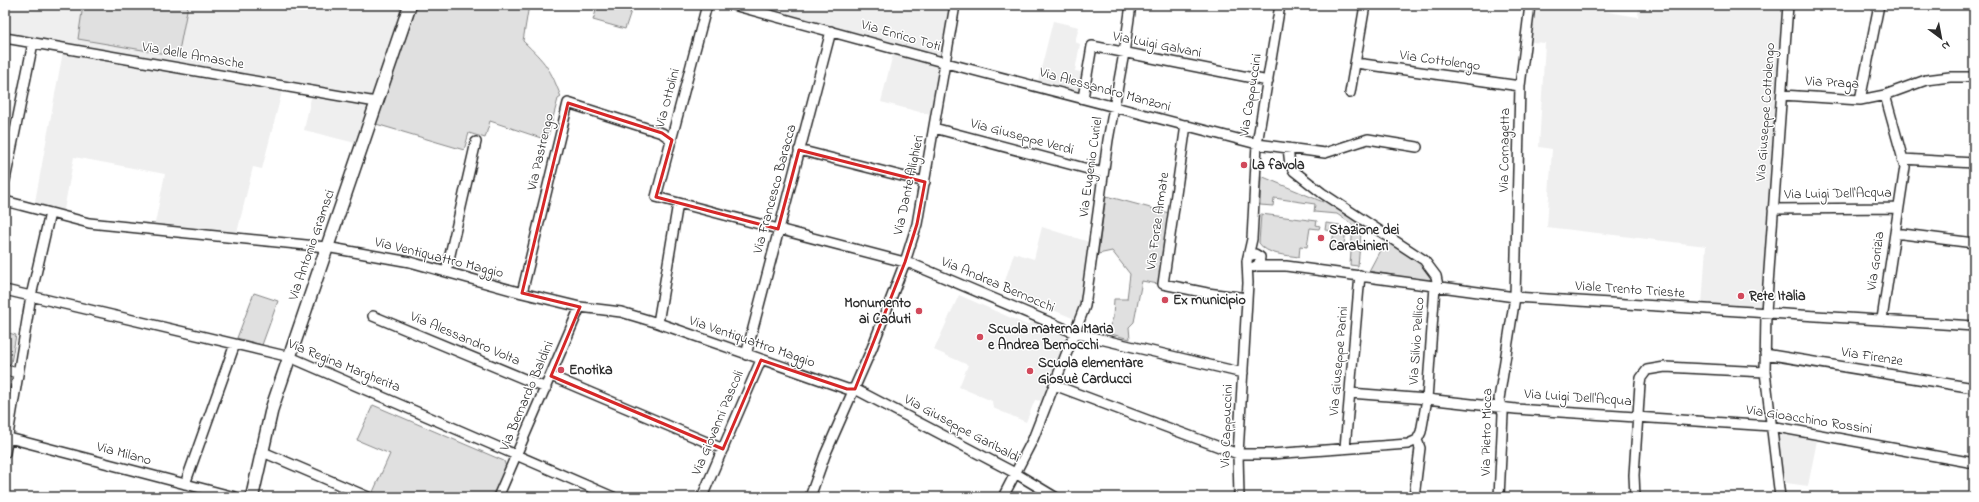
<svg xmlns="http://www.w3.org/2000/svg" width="1979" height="502" viewBox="0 0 1979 502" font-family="'Indie Flower',sans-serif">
	<rect width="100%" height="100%" fill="#fff"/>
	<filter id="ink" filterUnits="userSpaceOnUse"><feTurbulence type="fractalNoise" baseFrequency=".025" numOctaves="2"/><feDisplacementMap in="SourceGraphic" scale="8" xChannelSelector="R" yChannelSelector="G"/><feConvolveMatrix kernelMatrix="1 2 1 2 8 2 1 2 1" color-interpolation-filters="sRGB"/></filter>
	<g filter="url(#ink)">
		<!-- built -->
		<path fill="#efefef" d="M5,5H409L359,144L304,130L312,93L283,88L262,169L253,167L236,237L154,228L165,174L74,157L63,215L34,207L64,46L5,36Z
			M738,5H954L945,60Z
			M1534,5H1567L1638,17L1639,5H1762L1784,8L1765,311L1702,306L1706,246L1547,227L1552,149L1539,147L1545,43L1532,42Z
			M1053,21L1079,27L1075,42L1080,44L1075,71L1086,73L1082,97L1037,85Z
			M894,50L945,64L935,116L881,102Z
			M1042,227L1089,242L1080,306L1075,319L1024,298L1002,290L1014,253L1034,259Z
			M959,295L1027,325L1032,322L1064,334L1066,341L1041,401L1035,400L1026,422L993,408L992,401L959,387L968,365L934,350Z
			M1772,427L1818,435L1808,486L1779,482Z"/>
		<!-- green -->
		<path fill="#e0e0e0" stroke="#868686" d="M83,5H188L178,56L78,39Z
			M417,5H529L523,41C546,63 550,68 561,97L558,99L547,140L490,121L485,138L469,133L464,150L376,124Z
			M598,5H633L625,29L593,20Z
			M1261,176L1323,202V198L1362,222L1358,266L1350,265L1353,225L1337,214L1314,212L1315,204L1274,198L1273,206L1260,205Z
			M1106,196L1169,213L1158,284L1142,281L1134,322L1129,327L1130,339L1107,333L1113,318L1114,299H1127L1130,274L1112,251L1098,254Z
			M1261,214L1317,221L1316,225L1320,226L1319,229L1310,228L1307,247L1300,246L1299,257C1286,255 1267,255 1259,243Z
			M1326,223L1340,225L1346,231L1343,250L1331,251L1334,231L1325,230Z
			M1386,239C1401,249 1423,260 1431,278L1428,281L1369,271Z
			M254,293L278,301L262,345L237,338Z
			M5,332L16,335L11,363L7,365H5Z
			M373,405L504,461L506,467L493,497H385L373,492L390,454L357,440Z"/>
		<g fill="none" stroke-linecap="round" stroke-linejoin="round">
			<defs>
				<path id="minor" d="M707,5L656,197L912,264L1075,333L1243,373
					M733,5L946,63L1257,144L1325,153L1368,139L1417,147
					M5,38L376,102
					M1356,63L1520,86
					M1350,93L1365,5
					M1782,95L1860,100L1885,95L1926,80L1950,77H1974
					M1083,98L1092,46L1268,81
					M1860,100L1879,5
					M1186,125L1163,284L1207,293L1247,298
					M934,128L1103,173
					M1288,148L1290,165L1294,171L1322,193L1424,260L1436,276L1438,286
					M799,150L925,182
					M1902,159L1974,163
					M5,180L33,43
					M5,201L89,223L326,247L410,262L522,293L580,307L621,312L658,323L847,389H855L1015,473L1055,497
					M1773,209L1898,208
					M1895,233L1974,243
					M1249,256L1255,254L1260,257L1259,264L1254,267
					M1257,266H1286L1515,297L1974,326
					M446,272L476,142
					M5,290L290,357L613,497
					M522,293L568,103L662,133L672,140
					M373,316L546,388
					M1882,319L1905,167L1885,95
					M658,323L678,203
					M1765,354L1974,388
					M746,355L831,31
					M5,370L18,373
					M551,376L723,449
					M1054,385L1238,454H1271L1408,444L1417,440L1421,432L1427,399L1516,409L1771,426L1974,463
					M1350,393L1427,399L1435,286
					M5,437L235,497
					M1345,448L1360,275
					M263,452L368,497
					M5,453L31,296L50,213
					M185,484L235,344
					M498,497L580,307
					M702,497L761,360
					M810,497L825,455L872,348L905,262L917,224L955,5
					M1003,497L1033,439L1085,306L1108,140L1124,53L1131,5
					M1239,497L1238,454L1248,283L1247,261L1252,239L1257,144L1280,5
					M1414,497L1420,448L1417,440
					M1499,497L1503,414L1499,399L1515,297L1520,86L1530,5
					M1635,497L1634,475L1640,384L1641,378L1647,370L1665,367L1765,372
					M1780,497L1765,372L1766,312L1788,5"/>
				<path id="tertiary" d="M252,497L272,408L410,5"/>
			</defs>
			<!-- minor casing -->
			<use href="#minor" stroke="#2b2b2b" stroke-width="12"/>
			<!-- tertiary casing -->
			<use href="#tertiary" stroke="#2b2b2b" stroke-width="15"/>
			<!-- minor -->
			<use href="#minor" stroke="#fff" stroke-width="9"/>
			<!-- tertiary -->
			<use href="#tertiary" stroke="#fff" stroke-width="12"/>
		</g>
	</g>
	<!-- marked area -->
	<path fill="none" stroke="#d62828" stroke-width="3" stroke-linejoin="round" d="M568,103L662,133L672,140L656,197L778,229L799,150L925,182L917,224L905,262L855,389H847L761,360L723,449L551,376L580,307L522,293Z"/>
	<!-- markers -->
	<g fill="#d1495b" stroke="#fff" stroke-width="1.5">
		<circle cx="1244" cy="165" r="4"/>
		<circle cx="1321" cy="238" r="4"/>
		<circle cx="1741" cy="296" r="4"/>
		<circle cx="1165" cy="300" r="4"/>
		<circle cx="919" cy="311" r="4"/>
		<circle cx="980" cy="337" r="4"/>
		<circle cx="561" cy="370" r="4"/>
		<circle cx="1030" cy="371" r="4"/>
	</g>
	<g text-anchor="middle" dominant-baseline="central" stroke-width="3" stroke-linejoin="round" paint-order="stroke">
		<!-- street labels -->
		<g font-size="14" fill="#2b2b2b" stroke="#fff">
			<text transform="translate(901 36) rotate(16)">Via Enrico Toti</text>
			<text transform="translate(1157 45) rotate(11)">Via Luigi Galvani</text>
			<text transform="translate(193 56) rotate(10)">Via delle Arnasche</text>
			<text transform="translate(1440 61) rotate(8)">Via Cottolengo</text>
			<text transform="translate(1832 83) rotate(3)">Via Praga</text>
			<text transform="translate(1105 90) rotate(15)">Via Alessandro Manzoni</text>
			<text transform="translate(1251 95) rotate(-81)">Via Cappuccini</text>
			<text transform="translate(668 98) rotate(-75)">Via Ottolini</text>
			<text transform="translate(1766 112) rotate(-86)">Via Giuseppe Cottolengo</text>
			<text transform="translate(1022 137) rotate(15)">Via Giuseppe Verdi</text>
			<text transform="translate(1505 150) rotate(-89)">Via Cornagetta</text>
			<text transform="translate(541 152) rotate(-77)">Via Pastrengo</text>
			<text transform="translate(1091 167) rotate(-82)">Via Eugenio Curiel</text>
			<text transform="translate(909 185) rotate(-78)">Via Dante Alighieri</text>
			<text transform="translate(775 189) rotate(-75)">Via Francesco Baracca</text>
			<text transform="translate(1838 194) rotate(-1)">Via Luigi Dell'Acqua</text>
			<text transform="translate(1158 221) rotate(-82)">Via Forze Armate</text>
			<text transform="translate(312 245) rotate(-71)">Via Antonio Gramsci</text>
			<text transform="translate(439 258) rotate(14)">Via Ventiquattro Maggio</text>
			<text transform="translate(1876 261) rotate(-82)">Via Gorizia</text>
			<text transform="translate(998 285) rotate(23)">Via Andrea Bernocchi</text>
			<text transform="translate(1630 290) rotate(4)">Viale Trento Trieste</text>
			<text transform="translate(465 339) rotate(23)">Via Alessandro Volta</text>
			<text transform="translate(1417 341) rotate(-86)">Via Silvio Pellico</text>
			<text transform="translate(752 342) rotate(19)">Via Ventiquattro Maggio</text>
			<text transform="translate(1872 357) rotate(9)">Via Firenze</text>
			<text transform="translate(1339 361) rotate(-85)">Via Giuseppe Parini</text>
			<text transform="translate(344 366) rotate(22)">Via Regina Margherita</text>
			<text transform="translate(527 396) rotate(-67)">Via Bernardo Baldini</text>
			<text transform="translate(1578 398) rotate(4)">Via Luigi Dell'Acqua</text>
			<text transform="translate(1809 420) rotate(9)">Via Gioacchino Rossini</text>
			<text transform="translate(718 423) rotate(-67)">Via Giovanni Pascoli</text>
			<text transform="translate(1227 426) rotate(-88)">Via Cappuccini</text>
			<text transform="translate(962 429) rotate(28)">Via Giuseppe Garibaldi</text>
			<text transform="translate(1487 432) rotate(-89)">Via Pietro Micca</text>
			<text transform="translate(124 454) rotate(15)">Via Milano</text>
		</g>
		<!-- poi labels -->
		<g font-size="14" font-weight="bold" fill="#2b2b2b" stroke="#fff" text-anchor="start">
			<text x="1252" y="165">La favola</text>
			<text x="1329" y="230">Stazione dei<tspan x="1329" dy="16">Carabinieri</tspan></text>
			<text x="1749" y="296">Rete Italia</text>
			<text x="1173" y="300">Ex municipio</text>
			<text x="911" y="303" text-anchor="end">Monumento<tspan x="911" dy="16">ai Caduti</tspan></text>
			<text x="988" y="329">Scuola materna Maria<tspan x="988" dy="16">e Andrea Bernocchi</tspan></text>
			<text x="1038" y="363">Scuola elementare<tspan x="1038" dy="16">Giosuè Carducci</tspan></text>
			<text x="569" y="370">Enotika</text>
		</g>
	</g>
	<!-- margin -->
	<rect width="1979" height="502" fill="none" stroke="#fff" stroke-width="20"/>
	<rect x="10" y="10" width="1959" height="482" fill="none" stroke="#2b2b2b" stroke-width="1.5" filter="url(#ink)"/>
	<!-- north arrow -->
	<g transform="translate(1941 38) rotate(148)" stroke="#ffffff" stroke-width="3" paint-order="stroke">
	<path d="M0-3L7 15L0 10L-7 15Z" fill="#2b2b2b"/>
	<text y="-6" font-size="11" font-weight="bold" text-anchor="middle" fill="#2b2b2b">N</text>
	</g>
</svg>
